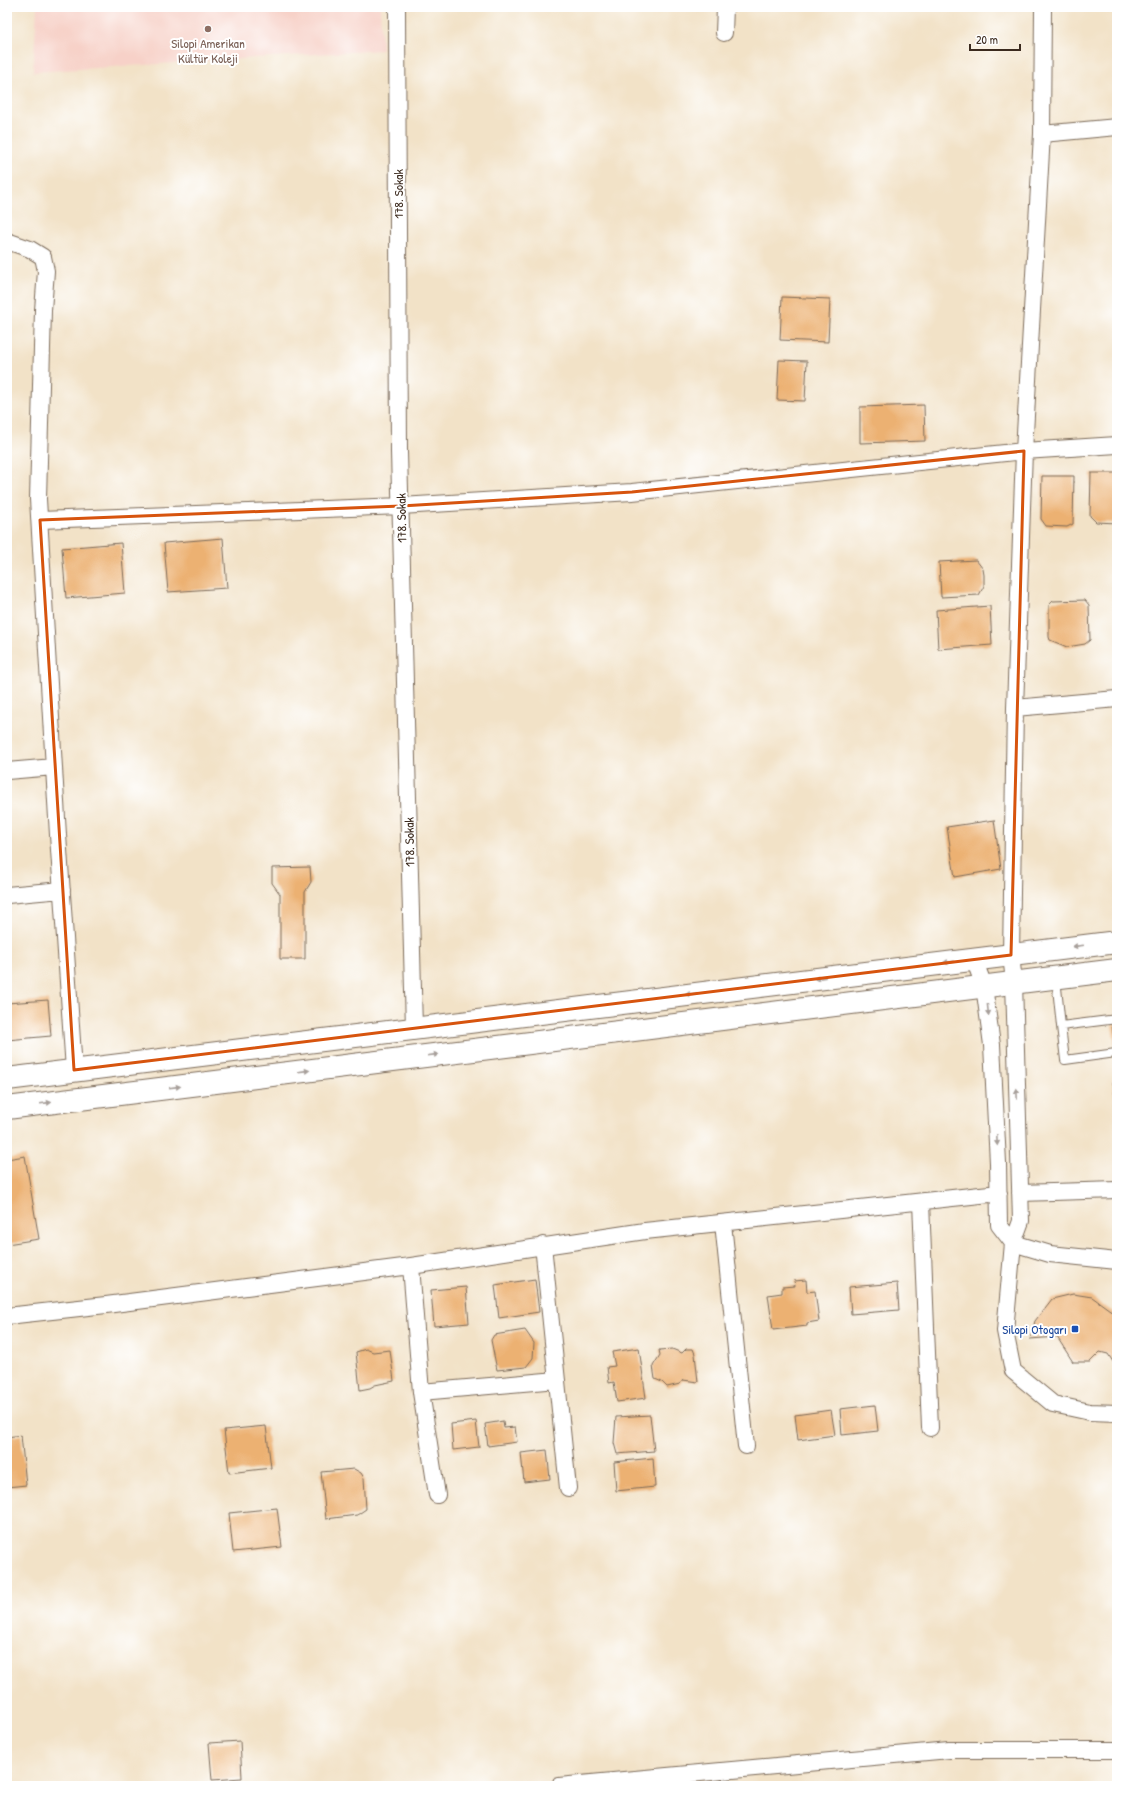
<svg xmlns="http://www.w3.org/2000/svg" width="1124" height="1793" viewBox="0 0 1124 1793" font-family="'Patrick Hand',sans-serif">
	<rect width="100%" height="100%" fill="#fff"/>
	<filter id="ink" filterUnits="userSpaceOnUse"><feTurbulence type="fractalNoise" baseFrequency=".025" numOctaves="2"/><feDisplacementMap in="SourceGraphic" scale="8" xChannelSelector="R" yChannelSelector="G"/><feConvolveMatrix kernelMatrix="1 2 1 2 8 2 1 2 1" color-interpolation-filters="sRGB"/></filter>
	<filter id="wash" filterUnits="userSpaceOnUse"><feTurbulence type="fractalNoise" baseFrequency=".012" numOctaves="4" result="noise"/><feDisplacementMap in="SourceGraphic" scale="16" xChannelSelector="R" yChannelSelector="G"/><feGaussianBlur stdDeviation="0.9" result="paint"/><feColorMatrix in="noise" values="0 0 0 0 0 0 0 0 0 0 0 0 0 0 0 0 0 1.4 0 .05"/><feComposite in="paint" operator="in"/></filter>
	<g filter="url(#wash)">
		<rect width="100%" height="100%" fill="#f2e2c7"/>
		<!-- built -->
		<path fill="#f7d1c8" d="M37,7H380L382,50L33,72Z"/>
		<g id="blocks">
			<!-- building -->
			<path fill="#ecb172" d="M782,297L830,299L828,342L780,340Z
				M779,360L807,361L805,401L777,400Z
				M924,405L925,441L860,443V407Z
				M1091,473H1117V523L1096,522L1090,516Z
				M1042,476H1074L1073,524L1067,527L1046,526L1041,519Z
				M223,538L227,588L168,592L164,543Z
				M121,543L125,593L66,598L62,548Z
				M976,560L983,569L984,575V586L979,595L941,597L939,562Z
				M1085,600L1089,605L1090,640L1085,644L1067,647L1050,640L1049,637V605L1053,601Z
				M990,606L992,645L938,649L936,610Z
				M994,820L1001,869L955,877L947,827Z
				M310,867L311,882L305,892V959H280V894L272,883V868Z
				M48,1000L51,1036L7,1040V1003Z
				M1117,1024V1053H1116L1112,1025Z
				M1117,1081V1107H1116L1113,1082Z
				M25,1156L39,1239L7,1244V1159Z
				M535,1279L539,1312L499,1318L495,1285Z
				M806,1280L807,1292L815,1291L819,1321L807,1323V1326L773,1330L768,1295L782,1293V1287L795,1286L794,1281Z
				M897,1283L899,1310L851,1314L849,1287Z
				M466,1287L469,1323L434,1326L431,1290Z
				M1073,1294L1092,1297L1117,1315V1368L1108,1354L1100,1352L1090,1362H1073L1057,1337L1030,1339L1035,1321L1052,1299Z
				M525,1330L534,1343L533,1358L526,1367L497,1370L491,1340L494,1335Z
				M639,1348L646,1398L617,1402L614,1382L609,1383L607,1367L615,1366L612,1352Z
				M366,1349L373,1352L390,1350L394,1381L375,1385L370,1388L360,1390L356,1352Z
				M672,1349L682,1353L686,1349H693L695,1354L698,1382L683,1380L680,1384L667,1387L662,1382L655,1379L653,1366L660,1355L659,1350Z
				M875,1405L878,1431L842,1435L840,1409Z
				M831,1410L835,1435L798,1440L795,1415Z
				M650,1415L654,1451L617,1454L614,1443L616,1417Z
				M476,1421L479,1447L453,1450L451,1424Z
				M503,1421L504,1428L515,1427L517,1442L488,1446L485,1424Z
				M266,1426L271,1468L229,1473L224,1430Z
				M21,1435L26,1485L7,1487V1437Z
				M547,1450L550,1479L524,1482L521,1453Z
				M653,1458L655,1487L616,1491L614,1462Z
				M354,1469L361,1473L364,1478L366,1509L357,1515L326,1519L321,1472Z
				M277,1508L282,1547L233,1552L229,1513Z
				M240,1741L242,1778L212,1780L209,1743Z"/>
		</g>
	</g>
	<g filter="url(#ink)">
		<use href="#blocks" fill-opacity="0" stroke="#7b6a59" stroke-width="1"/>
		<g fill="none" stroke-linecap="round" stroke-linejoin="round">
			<defs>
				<path id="service" d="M1056,978L1061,1026L1117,1019
					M1061,1026L1065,1060L1116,1053"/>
				<path id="minor" d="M397,7L399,452L414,1028
					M724,33L725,7
					M1042,134L1117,127
					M7,241L30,249L43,257L46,271L43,310L38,499L58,835L74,1070
					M40,520L401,506L632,492L1024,451L1117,445
					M1015,708L1117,699
					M7,771L54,767
					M7,895L62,890
					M974,959L984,986L992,1045L998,1163L999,1225L1013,1243
					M1020,1193L1117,1190
					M921,1202L930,1428
					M723,1223L746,1446
					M1013,1243L1021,1221L1014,982L1011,955L1015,708L1024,451L1042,134L1043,7
					M543,1245L568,1488
					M1117,1261L1050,1254L1013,1243L1005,1331L1013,1371L1053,1404L1090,1412L1117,1413
					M411,1266L421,1392L437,1495
					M7,1316L106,1305L411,1266L645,1231L999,1193
					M421,1392L557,1380
					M559,1786L949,1750H1117"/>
				<path id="trunk" d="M7,1079L1117,942
					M7,1108L1117,970"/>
			</defs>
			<!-- service casing -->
			<use href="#service" stroke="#7b6a59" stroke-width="10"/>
			<!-- minor casing -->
			<use href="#minor" stroke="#7b6a59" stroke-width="18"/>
			<!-- trunk casing -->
			<use href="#trunk" stroke="#7b6a59" stroke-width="24"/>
			<!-- service -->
			<use href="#service" stroke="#fff" stroke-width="8"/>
			<!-- minor -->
			<use href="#minor" stroke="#fff" stroke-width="16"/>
			<!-- trunk -->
			<use href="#trunk" stroke="#fff" stroke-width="22"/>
		</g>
		<!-- one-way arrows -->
		<defs><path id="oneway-solid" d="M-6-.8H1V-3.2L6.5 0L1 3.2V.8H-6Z"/></defs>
		<g fill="#a79f9a">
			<use href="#oneway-solid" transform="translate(1078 946) rotate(173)"/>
			<use href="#oneway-solid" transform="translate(949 962) rotate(173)"/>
			<use href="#oneway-solid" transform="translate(820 978) rotate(173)"/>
			<use href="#oneway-solid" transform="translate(691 994) rotate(173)"/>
			<use href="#oneway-solid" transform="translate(988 1010) rotate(84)"/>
			<use href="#oneway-solid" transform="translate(433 1055) rotate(-7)"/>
			<use href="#oneway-solid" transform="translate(304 1071) rotate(-7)"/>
			<use href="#oneway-solid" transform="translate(175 1087) rotate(-7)"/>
			<use href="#oneway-solid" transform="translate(1017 1094) rotate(-92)"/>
			<use href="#oneway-solid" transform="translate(46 1103) rotate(-7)"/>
			<use href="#oneway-solid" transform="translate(997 1140) rotate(87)"/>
		</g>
	</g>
	<!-- marked area -->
	<path fill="none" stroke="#d7540e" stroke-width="3" stroke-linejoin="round" d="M1024,451L1011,955L74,1070L40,520L401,506L632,492Z"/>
	<!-- markers -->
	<circle fill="#8d6e63" stroke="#fff" stroke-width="1.5" cx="208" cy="29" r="4"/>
	<rect fill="#1a4fb4" stroke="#fff" stroke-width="1.5" x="1071" y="1325" width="8" height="8" rx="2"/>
	<g text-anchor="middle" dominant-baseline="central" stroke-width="4" stroke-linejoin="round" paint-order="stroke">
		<!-- education labels -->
		<g font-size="13" fill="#785e54" stroke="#fff">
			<text x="208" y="43">Silopi Amerikan<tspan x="208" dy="15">Kültür Koleji</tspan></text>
		</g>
		<!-- street labels -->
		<g font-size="13" fill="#3b2a1e" stroke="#fff">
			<text transform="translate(398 194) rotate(-90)">178. Sokak</text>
			<text transform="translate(401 518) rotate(-91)">178. Sokak</text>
			<text transform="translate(409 842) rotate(-91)">178. Sokak</text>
		</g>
		<!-- transit labels -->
		<g font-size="13" fill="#164399" stroke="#fff" text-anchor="end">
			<text x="1067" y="1329">Silopi Otogarı</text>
		</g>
	</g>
	<!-- margin -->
	<rect width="1124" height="1793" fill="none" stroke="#fff" stroke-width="24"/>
	<!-- scale -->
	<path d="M970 44v6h50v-6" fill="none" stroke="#3b2a1e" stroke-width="2"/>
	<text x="976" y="44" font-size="12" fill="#3b2a1e" stroke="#ffffff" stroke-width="3" paint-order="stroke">20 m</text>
</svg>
